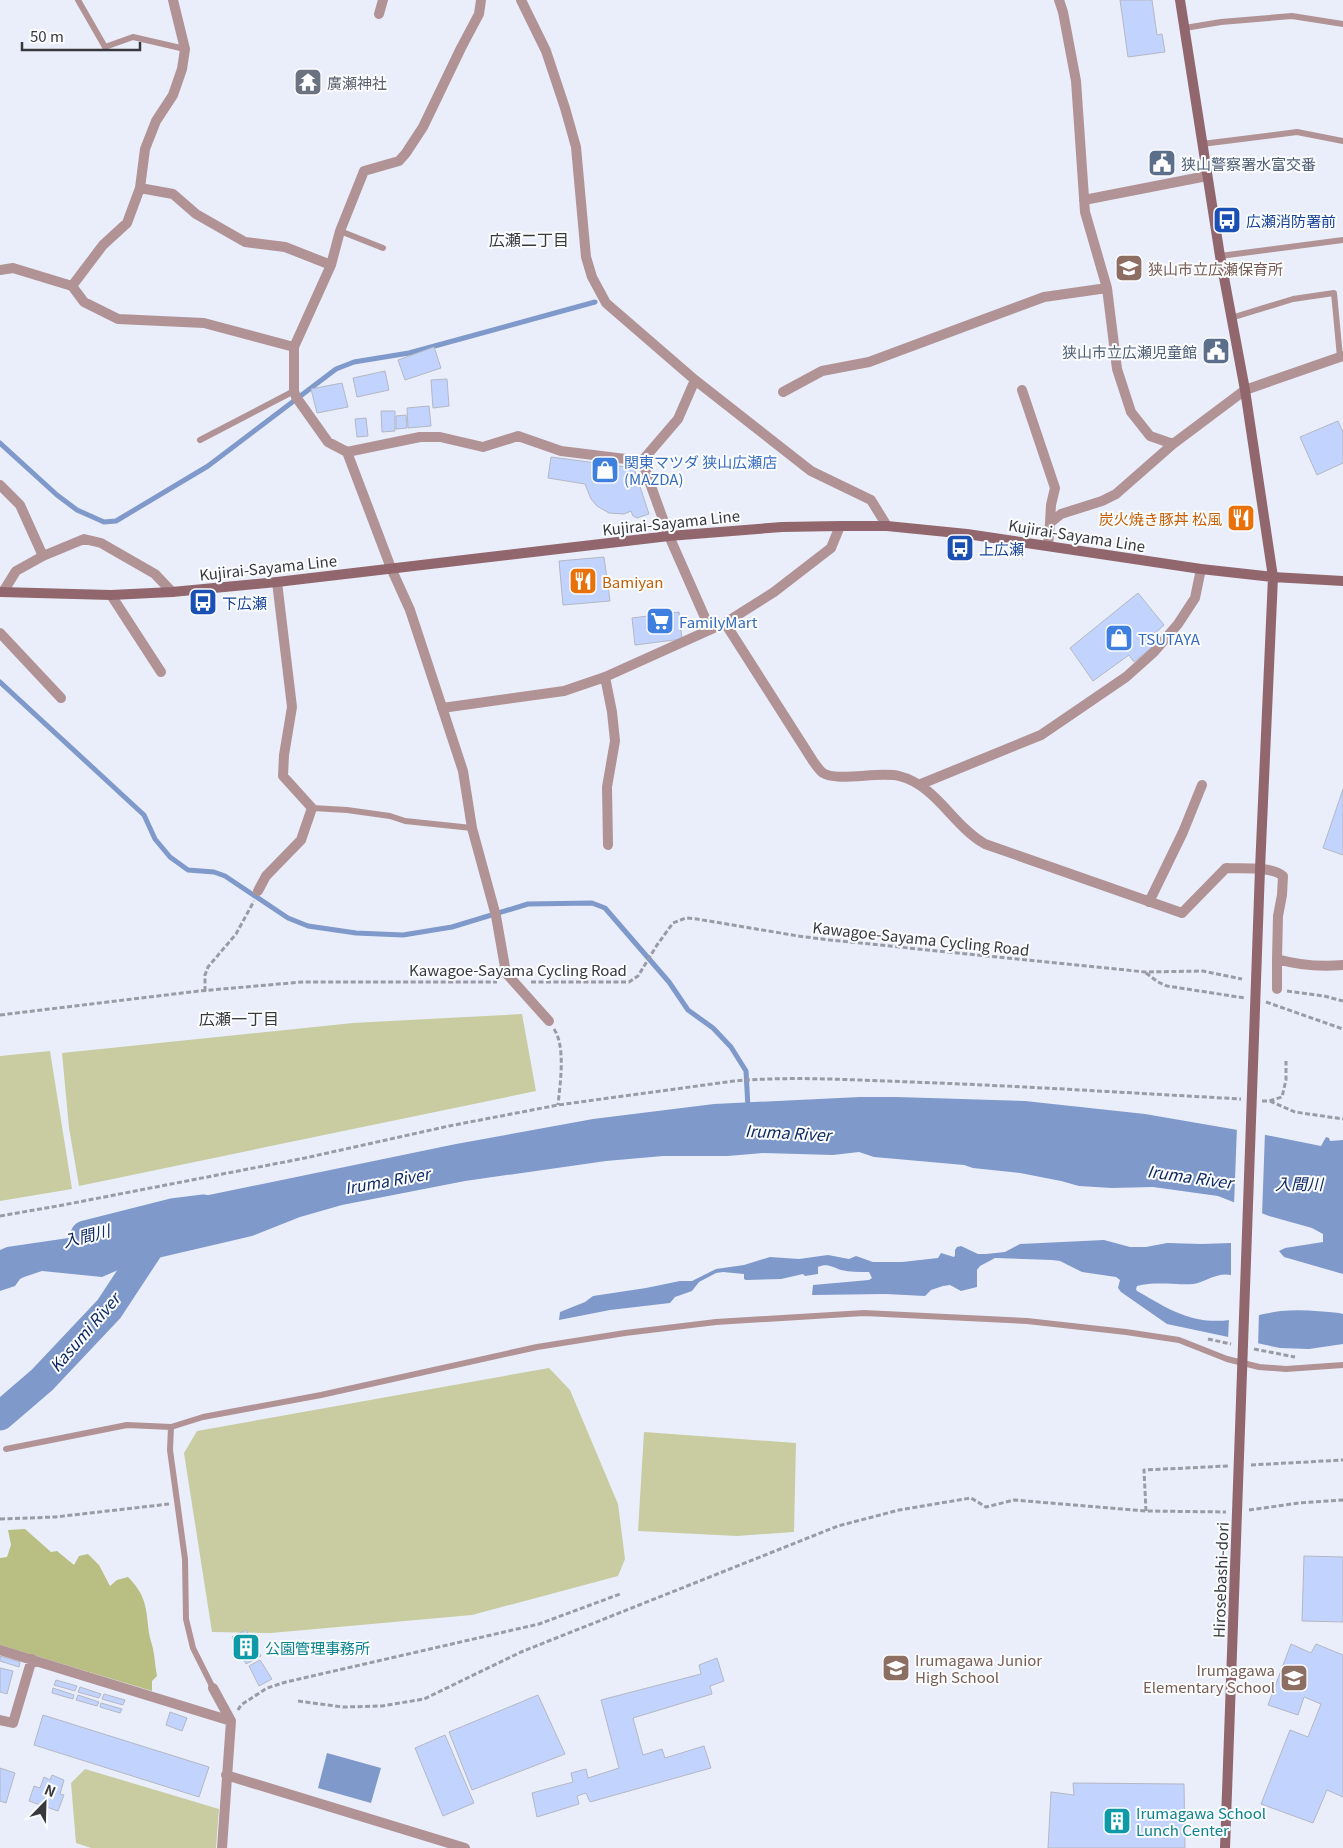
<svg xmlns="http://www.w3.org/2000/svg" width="1343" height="1848" viewBox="0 0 1343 1848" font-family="Georgia,'Noto Sans JP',serif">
	<rect width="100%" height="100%" fill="#eaeefa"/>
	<!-- green -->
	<path fill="#c8cca0" d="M522,1014L536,1091L79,1186L69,1128L62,1053L353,1023Z
		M50,1051L72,1189L0,1201V1056Z
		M549,1368L570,1390L618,1504L625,1559L618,1576L472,1615L271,1633L212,1632L184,1453L197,1431Z
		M644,1432L796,1443L794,1532L737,1536L638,1531Z
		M85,1769L219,1809L216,1848H91L76,1843L71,1783Z"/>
	<!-- forest -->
	<path fill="#b9be83" d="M25,1529L51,1552L57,1551L74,1565L79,1556L88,1554L99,1565L110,1586L117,1580L128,1577C147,1596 146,1609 149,1633C150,1639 152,1644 153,1649C155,1658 155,1666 157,1676L152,1681V1691L0,1645V1558L7,1557L11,1545L8,1530Z"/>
	<!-- water -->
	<path fill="#7f99cb" d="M860,1097H897L1025,1101L1145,1114L1261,1134L1321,1146L1326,1137L1329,1138L1330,1141L1343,1140V1274L1284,1257L1279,1251L1285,1248L1323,1242V1234L1312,1228L1269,1216L1218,1196L1153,1187L1112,1188L1079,1186L1061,1181L1020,1173L973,1168L964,1165L874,1157L859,1152L833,1155L763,1153L728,1156H663L606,1161L465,1181L342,1205L300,1217L252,1236L132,1264L102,1277L42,1271L24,1277L20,1279L15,1286L0,1291V1250L7,1247L82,1236L108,1228L148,1222L166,1215L195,1208L199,1204V1197L456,1144L593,1119L714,1104Z
		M1104,1240L1130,1247H1146L1167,1243L1202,1244L1231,1243V1275C1217,1272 1206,1282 1193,1284C1174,1285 1155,1281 1137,1286L1136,1289L1137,1291C1155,1301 1173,1313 1193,1318C1223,1326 1252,1315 1281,1311C1301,1309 1320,1311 1339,1313L1343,1314V1344L1309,1349L1280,1348L1167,1324L1121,1292L1118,1288L1120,1280L1116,1277L1082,1272L1060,1261L1052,1260L995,1258L980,1266L977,1270V1287L961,1291L950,1285L943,1286L931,1290L925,1296L886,1294L812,1295L813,1285L869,1280L872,1278L869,1272C859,1272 850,1272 841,1270C832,1267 827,1263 818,1267V1274L805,1276L803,1274L781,1279L746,1280L744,1279V1274L723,1272L716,1273L699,1282L692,1291L675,1297L670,1303L610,1310L559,1320L560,1312L585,1302L593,1296L646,1288L680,1281H692L716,1269L744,1265L770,1257L799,1259L828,1255L849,1259L856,1256L873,1262H902L938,1258L941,1253L954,1257L955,1255V1250L957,1247L961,1246L978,1254H986L1005,1252L1020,1244Z
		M327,1753L381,1768L371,1803L318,1788Z"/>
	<!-- pier -->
	<path fill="#eaeefa" d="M1237,1127L1265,1132L1262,1216L1234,1205Z
		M1259,1312L1258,1347L1228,1340L1229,1319Z"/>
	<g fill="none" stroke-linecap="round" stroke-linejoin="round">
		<!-- stream -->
		<path stroke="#7f99cb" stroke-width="5" d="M0,443L57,495L77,510L104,522L116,521L208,466L336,369L354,362L409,353L595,302
			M0,682L144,815L155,839L170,857L188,870L214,872L225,876L288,918L308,926L356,933L403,935L452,927L528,904L592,903L605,908L669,982L688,1010L713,1028L731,1047L746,1071L748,1108"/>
		<!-- river -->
		<path stroke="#7f99cb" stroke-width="29" d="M85,1235L172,1213L204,1209
			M0,1416L42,1380L109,1309L161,1230"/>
	</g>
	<!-- building -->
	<path fill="#c2d3fe" stroke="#b4b8c3" d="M1120,0H1152L1157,35L1162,34L1165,52L1128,57Z
		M434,347L441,368L405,380L398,360Z
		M385,371L389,390L357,397L353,378Z
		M447,379L449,406L433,408L431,380Z
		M342,383L348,407L317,413L311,389Z
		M429,406L431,426L408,428L407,408Z
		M381,411H395V431L382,432Z
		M406,415L407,428L396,429V416Z
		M366,418L368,436L357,437L355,419Z
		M1338,421L1343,432V463L1317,475L1300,437Z
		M551,457L634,468L649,514L637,518L633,516L631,511L624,514L609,513L597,506L591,499L585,484L548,478Z
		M604,557L610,601L563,605L559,561Z
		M1138,593L1164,625L1153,635L1158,642L1134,662L1129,655L1093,681L1070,648Z
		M679,612L682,639L635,645L632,618Z
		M1343,789V855L1323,848Z
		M1304,1556L1343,1557V1622L1302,1621Z
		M246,1630L261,1656L246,1664L232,1637Z
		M1291,1644L1311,1653L1316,1644L1343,1655V1797L1327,1790L1313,1823L1261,1804L1290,1730L1308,1737L1321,1704L1304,1697L1298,1715L1268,1705Z
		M0,1656L20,1662L19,1667L0,1661Z
		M717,1658L724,1681L710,1686L712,1694L633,1718L643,1755L662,1749L665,1758L704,1746L711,1768L590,1802L586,1793L577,1796L579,1804L537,1817L532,1793L573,1782L571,1773L586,1769L588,1778L619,1768L601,1700L701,1674L699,1665Z
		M260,1660L272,1679L259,1686L249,1666Z
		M0,1668L13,1671L7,1694L0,1692Z
		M56,1680L77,1686L75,1691L54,1685Z
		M80,1687L101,1694L99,1698L78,1692Z
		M53,1688L74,1695L73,1699L52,1693Z
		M104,1694L125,1700L123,1705L102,1699Z
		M78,1695L99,1702L97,1706L76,1700Z
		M538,1695L565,1754L472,1790L449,1732Z
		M101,1703L122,1709L120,1713L100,1707Z
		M170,1712L187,1718L182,1731L166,1725Z
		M43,1715L209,1767L199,1797L34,1745Z
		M445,1735L474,1803L443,1816L415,1748Z
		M0,1768L15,1773L6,1803L0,1801Z
		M52,1775L64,1780L60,1794L64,1795L58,1811L29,1801L34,1786L40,1788L44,1777L50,1780Z
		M1073,1783L1184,1784L1185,1848H1048L1051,1792L1074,1795Z"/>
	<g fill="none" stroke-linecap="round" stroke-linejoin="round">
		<!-- path -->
		<path stroke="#999ca4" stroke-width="3" stroke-dasharray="5 2.5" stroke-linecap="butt" d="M1146,973L1158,982L1167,986L1245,998
			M531,982H629L638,976L657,945L673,923L686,918L697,919L798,936L830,940L1145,972L1203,971L1242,979
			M205,991V975L208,967L236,934L254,901
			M1287,991L1324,996L1343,1001
			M1266,1002L1343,1029
			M0,1015L199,991L302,982H497
			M554,1029C566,1047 560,1084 558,1105
			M1262,1101H1269L1282,1097L1286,1080V1061
			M1270,1101L1295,1112L1343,1119
			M0,1216L63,1205L305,1158L449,1126L558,1105L734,1081C793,1076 853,1080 912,1082C1022,1086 1131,1093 1241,1099
			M1208,1339L1231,1344
			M1254,1349L1295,1357
			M1251,1465L1343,1460
			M1249,1510L1299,1503L1343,1500
			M1146,1511L1144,1470L1228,1466
			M0,1519L55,1517L169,1504
			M298,1701L343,1707L382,1706L424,1699L521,1652L838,1526L899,1510L971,1498L986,1507L1014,1500L1146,1511L1226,1512
			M238,1710L241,1705L267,1688L286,1682L539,1624L620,1594"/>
		<!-- lane -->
		<path stroke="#b19396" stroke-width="6" d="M78,0L105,47L133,37L185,49
			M1185,28L1221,22L1292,16L1343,24
			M1202,144L1297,132L1343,141
			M340,231L383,248
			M1220,256L1343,240
			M1231,318L1293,299L1334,293L1340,357
			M200,440L294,391
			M312,808L347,810L390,816L405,821L472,828
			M171,1427L170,1450L185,1559L186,1619L193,1648L213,1688
			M6,1449L127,1425L171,1427L203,1417L321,1395L537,1347L625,1333L716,1322L864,1313L1027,1321L1126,1332L1179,1340L1227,1359L1259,1367L1286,1369L1343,1365"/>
		<!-- street -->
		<path stroke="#b19396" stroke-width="10" d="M481,0L479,14L461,48L423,127L406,153L399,161L364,171L340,231L331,265L294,347V391L296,397L328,442L347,452L391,568L410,610L463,771L472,828L496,916L506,973L549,1021
			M521,0L546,51L565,108L576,147L586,257L592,277L606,303L695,380L811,471L871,500L887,526
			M1059,0L1063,12L1076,81L1085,212L1107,288L1117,369L1131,412L1150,436L1173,444L1245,390L1343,356
			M379,14L383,0
			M140,188L173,194L196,214L245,242L285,247L331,265
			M1084,200L1207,176
			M0,270L13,268L72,286L103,245L127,223L140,188L145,149L156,121L173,95L182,69L185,49L173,0
			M72,286L84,302L118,319L204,323L294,347
			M1022,390L1055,488L1051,505L1050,523
			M783,392L822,371L869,362L1044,297L1107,288
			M347,452L420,437H440L483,447L518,436L561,451L642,461L678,419L695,380
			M642,461L669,536L710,629
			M0,485L20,505L43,556L16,571L3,592
			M1048,545L1050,523L1061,514L1102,501L1116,494L1173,444
			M43,556L84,539L101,543L155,574L172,592
			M111,595L161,672
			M725,623L813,761C816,765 819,770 823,773C836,782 881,771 899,776C936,785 953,826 985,844L1182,913L1226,868C1242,869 1271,866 1283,876L1282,895L1278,916L1277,959C1298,965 1321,967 1343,965
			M0,633L61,698
			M605,677L612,712L615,741L607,787L608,845
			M442,708L564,691L605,677L725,623L774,592L831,548L840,526
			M921,784L1041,735L1126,677L1154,652L1178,624L1195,598L1201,569
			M258,891L266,876L301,840L312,808L283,776L284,755L292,707L277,582
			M1149,902L1183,832L1202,785
			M1277,989V959
			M0,1650L231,1721
			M213,1688L231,1721L222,1848
			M0,1720L13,1723L32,1659
			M226,1775L465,1848"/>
		<!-- secondary -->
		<path stroke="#91676d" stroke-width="10" d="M1180,0L1220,256L1245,390L1273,577L1260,869L1225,1848
			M0,592L111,595L172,592L277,582L669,536L782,527L840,526H887L967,534L1201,569L1273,577L1343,581"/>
	</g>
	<!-- icons -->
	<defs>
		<symbol id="temple-square" viewBox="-11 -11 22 22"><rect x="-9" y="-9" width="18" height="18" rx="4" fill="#6b7280" stroke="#fbfcfe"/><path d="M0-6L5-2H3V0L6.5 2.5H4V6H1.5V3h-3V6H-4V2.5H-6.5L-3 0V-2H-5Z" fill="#fff"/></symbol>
		<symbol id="civic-square" viewBox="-11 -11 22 22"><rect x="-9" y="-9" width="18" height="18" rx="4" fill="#5c6f8a" stroke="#fbfcfe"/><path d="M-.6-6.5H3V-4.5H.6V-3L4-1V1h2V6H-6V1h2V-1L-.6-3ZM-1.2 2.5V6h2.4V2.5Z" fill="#fff"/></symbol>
		<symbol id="bus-square" viewBox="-11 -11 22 22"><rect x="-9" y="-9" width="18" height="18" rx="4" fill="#1a4fb4" stroke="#fbfcfe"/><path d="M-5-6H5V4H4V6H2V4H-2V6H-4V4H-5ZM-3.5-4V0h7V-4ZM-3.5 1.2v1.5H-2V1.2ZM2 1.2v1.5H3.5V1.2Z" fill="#fff"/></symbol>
		<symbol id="school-square" viewBox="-11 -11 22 22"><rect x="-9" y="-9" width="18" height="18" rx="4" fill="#8d6e63" stroke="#fbfcfe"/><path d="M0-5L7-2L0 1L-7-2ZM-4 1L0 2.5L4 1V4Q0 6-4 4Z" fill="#fff"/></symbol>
		<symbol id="shop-square" viewBox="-11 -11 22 22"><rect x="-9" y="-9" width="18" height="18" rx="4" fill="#3f7fe0" stroke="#fbfcfe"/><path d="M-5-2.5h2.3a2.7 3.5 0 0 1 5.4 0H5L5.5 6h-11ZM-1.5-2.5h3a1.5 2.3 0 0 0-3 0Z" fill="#fff"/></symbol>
		<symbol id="restaurant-square" viewBox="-11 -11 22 22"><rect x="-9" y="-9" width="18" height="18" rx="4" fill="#e8710a" stroke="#fbfcfe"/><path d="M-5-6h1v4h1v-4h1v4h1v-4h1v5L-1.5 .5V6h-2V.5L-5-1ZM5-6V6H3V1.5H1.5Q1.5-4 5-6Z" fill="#fff"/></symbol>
		<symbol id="supermarket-square" viewBox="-11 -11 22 22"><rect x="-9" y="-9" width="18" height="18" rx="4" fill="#3f7fe0" stroke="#fbfcfe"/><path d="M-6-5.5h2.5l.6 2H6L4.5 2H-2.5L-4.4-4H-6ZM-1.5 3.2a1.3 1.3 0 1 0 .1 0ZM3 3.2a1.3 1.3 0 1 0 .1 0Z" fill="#fff"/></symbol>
		<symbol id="building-square" viewBox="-11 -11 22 22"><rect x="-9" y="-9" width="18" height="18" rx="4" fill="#0f9aa8" stroke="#fbfcfe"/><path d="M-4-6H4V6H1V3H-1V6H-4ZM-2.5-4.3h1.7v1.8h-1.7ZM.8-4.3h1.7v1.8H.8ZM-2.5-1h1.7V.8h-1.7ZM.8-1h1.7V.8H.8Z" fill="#fff"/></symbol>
	</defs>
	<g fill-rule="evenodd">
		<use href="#temple-square" x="292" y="66" width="32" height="32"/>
		<use href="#civic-square" x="1146" y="147" width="32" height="32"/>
		<use href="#bus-square" x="1211" y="204" width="32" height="32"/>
		<use href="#school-square" x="1113" y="252" width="32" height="32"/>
		<use href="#civic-square" x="1200" y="335" width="32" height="32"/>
		<use href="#shop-square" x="589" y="454" width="32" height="32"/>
		<use href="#restaurant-square" x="1225" y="502" width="32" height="32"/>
		<use href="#bus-square" x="944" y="532" width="32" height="32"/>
		<use href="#restaurant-square" x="567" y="565" width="32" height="32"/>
		<use href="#bus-square" x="187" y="586" width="32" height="32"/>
		<use href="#supermarket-square" x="644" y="605" width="32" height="32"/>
		<use href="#shop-square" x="1103" y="622" width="32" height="32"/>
		<use href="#building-square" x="230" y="1631" width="32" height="32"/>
		<use href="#school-square" x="880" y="1652" width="32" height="32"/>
		<use href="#school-square" x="1278" y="1662" width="32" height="32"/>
		<use href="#building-square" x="1101" y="1805" width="32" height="32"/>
	</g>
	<g text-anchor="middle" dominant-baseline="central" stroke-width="4" stroke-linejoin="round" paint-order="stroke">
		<!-- worship labels -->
		<g font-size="15" fill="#5b616d" stroke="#fbfcfe" text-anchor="start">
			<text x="327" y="82">廣瀬神社</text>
		</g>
		<!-- service labels -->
		<g font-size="15" fill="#4e5e75" stroke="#fbfcfe" text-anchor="start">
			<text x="1181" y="163">狭山警察署水富交番</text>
			<text x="1197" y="351" text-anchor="end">狭山市立広瀬児童館</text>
		</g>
		<!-- transit labels -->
		<g font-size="15" fill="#164399" stroke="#fbfcfe" text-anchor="start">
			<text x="1246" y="220">広瀬消防署前</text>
			<text x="979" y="548">上広瀬</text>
			<text x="222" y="602">下広瀬</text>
		</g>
		<!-- education labels -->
		<g font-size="15" fill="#785e54" stroke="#fbfcfe" text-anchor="start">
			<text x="1148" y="268">狭山市立広瀬保育所</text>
			<text x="915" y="1659">Irumagawa Junior<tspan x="915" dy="17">High School</tspan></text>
			<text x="1275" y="1669" text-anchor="end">Irumagawa<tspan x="1275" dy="17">Elementary School</tspan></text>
		</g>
		<!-- shop labels -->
		<g font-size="15" fill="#366cbe" stroke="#fbfcfe" text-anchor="start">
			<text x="624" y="461">関東マツダ 狭山広瀬店<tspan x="624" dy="17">(MAZDA)</tspan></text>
			<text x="679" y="621">FamilyMart</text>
			<text x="1138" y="638">TSUTAYA</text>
		</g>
		<!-- food labels -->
		<g font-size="15" fill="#c56008" stroke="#fbfcfe" text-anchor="end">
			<text x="1222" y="518">炭火焼き豚丼 松風</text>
			<text x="602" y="581" text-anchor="start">Bamiyan</text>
		</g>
		<!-- street labels -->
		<g font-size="15" fill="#37393d" stroke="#fbfcfe">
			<text transform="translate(671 522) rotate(-6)">Kujirai-Sayama Line</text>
			<text transform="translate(1077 535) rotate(9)">Kujirai-Sayama Line</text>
			<text transform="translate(268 567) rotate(-6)">Kujirai-Sayama Line</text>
			<text transform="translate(921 938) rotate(6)">Kawagoe-Sayama Cycling Road</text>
			<text x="518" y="969">Kawagoe-Sayama Cycling Road</text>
			<text transform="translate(1220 1580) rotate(-88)">Hirosebashi-dori</text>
		</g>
		<!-- culture labels -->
		<g font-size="15" fill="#0d838f" stroke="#fbfcfe" text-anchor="start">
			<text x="265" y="1647">公園管理事務所</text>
			<text x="1136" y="1812">Irumagawa School<tspan x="1136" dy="17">Lunch Center</tspan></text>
		</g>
		<!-- neighbourhood labels -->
		<g font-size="16" fill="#37393d" stroke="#fbfcfe">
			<text x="529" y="239">広瀬二丁目</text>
			<text x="239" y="1018">広瀬一丁目</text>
		</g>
		<!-- water labels -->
		<g font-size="16" font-style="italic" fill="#0e2a64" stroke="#fbfcfe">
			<text transform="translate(788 1132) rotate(3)">Iruma River</text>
			<text transform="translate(1190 1176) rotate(8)">Iruma River</text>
			<text transform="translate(387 1180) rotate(-10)">Iruma River</text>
			<text x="1299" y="1183">入間川</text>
			<text transform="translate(86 1235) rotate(-14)">入間川</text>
			<text transform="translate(84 1332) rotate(-49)">Kasumi River</text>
		</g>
	</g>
	<!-- north arrow -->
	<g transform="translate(45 1803) rotate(23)" stroke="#fbfcfe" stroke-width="4" paint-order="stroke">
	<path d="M0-4L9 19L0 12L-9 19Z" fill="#37393d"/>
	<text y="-8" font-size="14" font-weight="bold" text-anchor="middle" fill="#37393d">N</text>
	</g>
	<!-- scale -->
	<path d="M22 42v8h118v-8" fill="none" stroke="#37393d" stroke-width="2.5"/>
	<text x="30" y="42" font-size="15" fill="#37393d" stroke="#fbfcfe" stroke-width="4" paint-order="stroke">50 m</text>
</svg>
